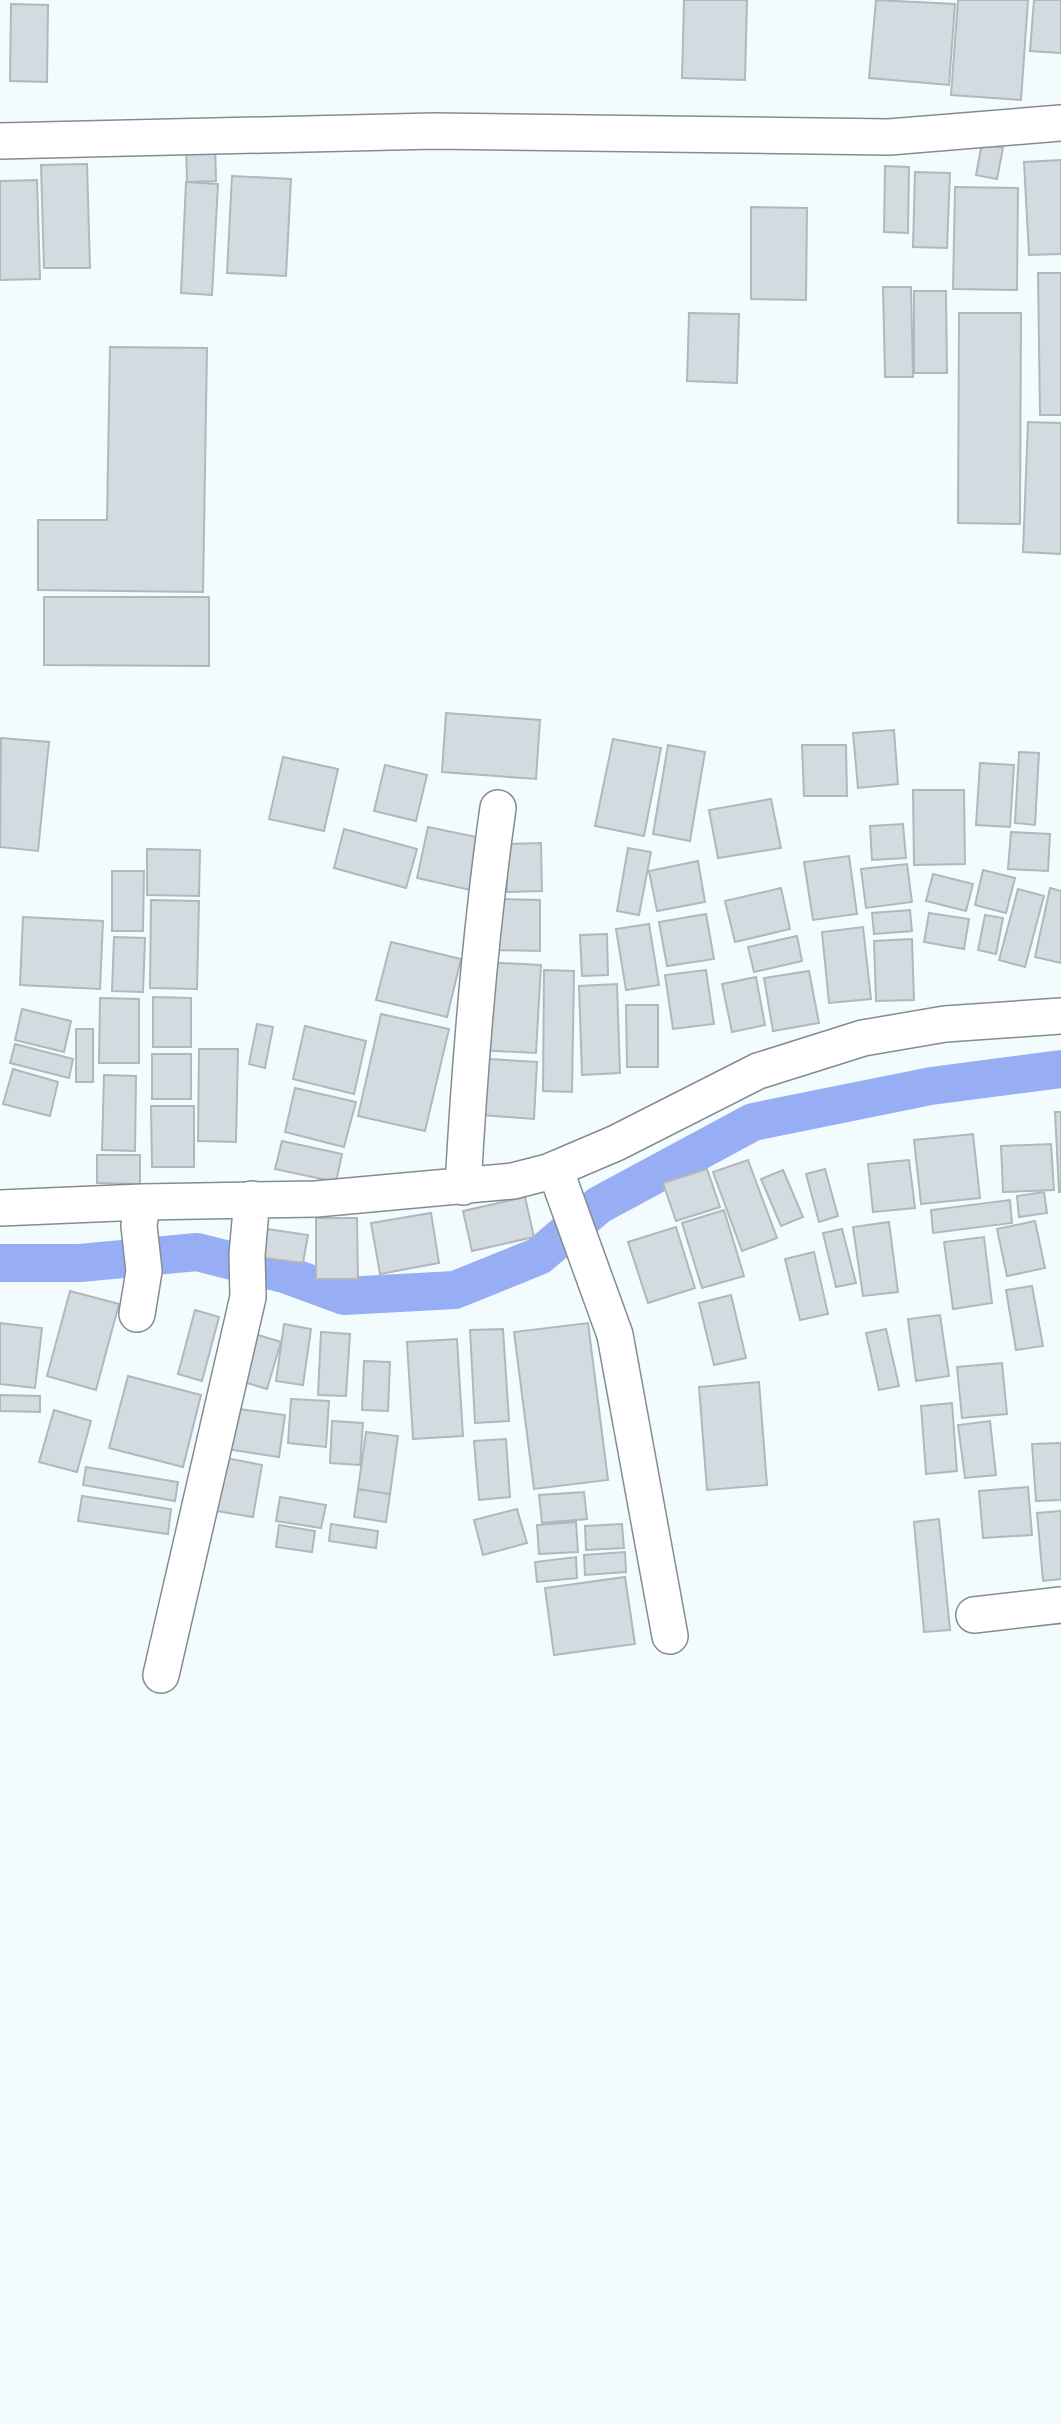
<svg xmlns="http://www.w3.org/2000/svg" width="1061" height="2424" viewBox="0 0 1061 2424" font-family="'IBM Plex Sans',sans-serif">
	<rect width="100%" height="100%" fill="#f2fcfe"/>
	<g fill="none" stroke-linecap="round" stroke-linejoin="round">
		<!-- canal -->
		<path stroke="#97aef4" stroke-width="38" d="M0,1263H80L197,1252L284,1274L344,1296L455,1290L539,1256L599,1205L753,1122L931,1086L1061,1069"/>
	</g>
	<!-- building -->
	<path fill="#d3dae0" stroke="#b0b7bd" stroke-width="2" d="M684,0H747L745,80L682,78Z
		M876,0L955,4L949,85L869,78Z
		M958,0H1028L1021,100L951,95Z
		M1034,0H1061V53L1030,51Z
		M11,4L48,5L47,82L10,81Z
		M186,141H215L216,181L187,182Z
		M982,143L1003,148L997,179L976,175Z
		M1061,160V254L1029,255L1024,162Z
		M87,164L90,268H44L41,165Z
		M885,166L909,167L908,233L884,232Z
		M915,172L950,173L947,248L913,247Z
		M232,176L291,179L286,276L227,273Z
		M37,180L40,279L0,280V181Z
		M186,182L218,184L212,295L181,293Z
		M955,187L1018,188L1017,290L953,289Z
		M751,207L807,208L806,300L751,299Z
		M1038,273H1061V415H1040Z
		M883,287H911L913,377H885Z
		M914,291H946L947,373H914Z
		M689,313L739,314L737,383L687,381Z
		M959,313H1021L1020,524L958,523Z
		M110,347L207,348L203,592L38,590V520H107Z
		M1028,422L1061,423V554L1023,552Z
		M44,597H209V666L44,665Z
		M446,713L540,720L536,779L442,772Z
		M894,730L898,784L858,788L853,733Z
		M1,738L49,742L38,851L0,847Z
		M613,739L661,748L644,836L595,826Z
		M668,745L705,752L690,841L653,834Z
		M802,745H846L847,796H804Z
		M1019,752L1039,753L1035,825L1015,823Z
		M283,757L338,769L324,831L269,819Z
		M980,763L1014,765L1010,827L976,825Z
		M385,765L427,775L416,821L374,811Z
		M913,790H964L965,864L914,865Z
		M771,799L781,848L718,858L709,810Z
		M903,824L906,858L872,860L870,826Z
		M428,827L486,839L475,891L417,878Z
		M344,829L417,849L406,888L334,868Z
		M1011,832L1050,834L1048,871L1008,869Z
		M541,843L542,891L507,892L506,844Z
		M628,848L651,852L639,915L617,911Z
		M147,849L200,850L199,896L147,895Z
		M849,856L857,914L813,920L804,862Z
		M698,861L705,902L657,911L649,871Z
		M907,864L912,902L866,908L861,869Z
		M983,870L1015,878L1006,913L975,905Z
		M112,871H144L143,931H112Z
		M933,874L973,884L966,911L926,901Z
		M781,888L790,929L735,942L725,901Z
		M1050,888L1061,891V963L1035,957Z
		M1018,889L1044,896L1025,967L999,960Z
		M493,899L540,900V951L492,950Z
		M151,900L199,901L197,989L150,988Z
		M910,910L912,931L874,934L872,913Z
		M929,913L969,919L964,949L924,942Z
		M706,914L714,959L667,966L659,922Z
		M985,915L1003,918L996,954L978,950Z
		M23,917L103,921L100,989L20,985Z
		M649,924L659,985L626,990L616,929Z
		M863,927L871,999L829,1003L822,932Z
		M607,934L608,975L582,976L580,935Z
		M797,936L802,961L754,972L748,947Z
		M114,937L145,938L143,992L112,991Z
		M912,939L914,1000L876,1001L874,941Z
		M391,942L461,959L447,1017L376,1000Z
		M483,962L541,965L536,1053L478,1050Z
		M544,970L574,971L572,1092L543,1091Z
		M706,970L714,1024L673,1029L665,975Z
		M809,971L819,1023L773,1031L764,978Z
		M756,977L765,1025L732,1032L722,984Z
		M617,984L620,1073L582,1075L579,986Z
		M153,997L191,998V1047H153Z
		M100,998L139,999V1063H99Z
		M626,1005H658V1067H627Z
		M22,1009L71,1021L64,1052L15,1040Z
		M381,1014L449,1029L425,1131L358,1116Z
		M257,1024L273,1027L265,1068L249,1064Z
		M305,1026L366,1041L354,1094L293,1079Z
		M76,1029H93V1082H76Z
		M15,1044L73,1059L69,1078L10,1063Z
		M199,1049H238L236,1142L198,1141Z
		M152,1054H191V1099H152Z
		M473,1058L537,1062L534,1119L469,1114Z
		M13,1069L58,1082L50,1116L3,1104Z
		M104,1075L136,1076L135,1151L102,1150Z
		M295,1088L356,1102L344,1147L285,1132Z
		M151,1106H194V1167H152Z
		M1055,1112H1061V1192H1059Z
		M973,1134L980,1198L921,1204L914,1140Z
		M282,1141L342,1154L336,1182L275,1169Z
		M1051,1144L1054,1190L1003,1192L1001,1146Z
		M97,1155H140V1184L97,1183Z
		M748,1160L777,1238L742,1251L713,1172Z
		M909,1160L915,1208L873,1212L868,1164Z
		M707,1169L720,1207L676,1221L663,1183Z
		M825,1169L838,1216L819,1222L806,1174Z
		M783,1170L803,1217L781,1226L761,1179Z
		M1044,1192L1047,1213L1019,1217L1017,1196Z
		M525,1197L534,1237L472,1251L463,1211Z
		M1010,1200L1012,1223L933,1233L931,1210Z
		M724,1210L744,1276L702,1288L682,1223Z
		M431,1213L439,1263L380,1274L371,1223Z
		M316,1218H357L358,1279H316Z
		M1035,1221L1045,1268L1007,1276L997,1229Z
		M889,1222L898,1292L863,1296L853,1227Z
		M254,1227L308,1235L303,1263L250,1256Z
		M676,1227L695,1288L648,1303L628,1242Z
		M842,1229L856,1283L836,1287L823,1233Z
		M984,1237L992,1303L953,1309L944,1242Z
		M814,1252L828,1314L800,1320L785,1259Z
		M1032,1286L1043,1346L1016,1350L1006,1290Z
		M70,1291L119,1304L96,1390L47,1376Z
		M731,1295L746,1358L714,1365L699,1303Z
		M195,1310L219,1317L202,1381L178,1374Z
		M940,1315L949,1376L916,1381L908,1319Z
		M0,1323L42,1328L35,1388L0,1384Z
		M588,1323L608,1480L534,1489L514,1332Z
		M284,1324L311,1329L303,1385L276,1381Z
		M503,1329L509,1421L475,1423L470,1330Z
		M886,1329L899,1386L879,1390L866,1333Z
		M321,1332L350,1334L346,1396L318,1395Z
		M255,1334L281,1342L267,1389L240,1381Z
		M457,1339L463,1436L413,1439L407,1342Z
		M364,1361L390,1362L388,1411L362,1410Z
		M1002,1363L1007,1414L962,1418L957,1367Z
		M128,1376L201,1395L183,1467L109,1448Z
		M759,1382L767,1485L707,1490L699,1387Z
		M0,1395L40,1396V1412L0,1411Z
		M291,1399L329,1401L326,1447L288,1443Z
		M952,1403L957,1471L926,1474L921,1406Z
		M232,1408L285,1415L279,1457L226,1449Z
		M54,1410L91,1421L77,1472L39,1462Z
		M332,1421L363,1423L360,1465L330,1463Z
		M990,1421L996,1475L965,1478L958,1425Z
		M366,1432L398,1436L390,1494L358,1489Z
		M506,1439L510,1497L479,1500L474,1441Z
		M1061,1443V1500L1036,1501L1032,1444Z
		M226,1458L262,1465L253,1517L216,1511Z
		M86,1467L178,1482L175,1501L83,1485Z
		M1028,1487L1032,1535L983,1538L979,1491Z
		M358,1489L390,1494L386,1522L354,1517Z
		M584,1492L587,1519L542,1523L539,1495Z
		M82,1496L171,1509L168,1534L78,1521Z
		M280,1497L326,1505L321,1528L276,1521Z
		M517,1509L527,1543L483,1555L474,1520Z
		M1061,1511V1579L1043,1581L1037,1513Z
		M939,1519L950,1630L924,1632L914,1522Z
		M576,1522L578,1552L539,1554L537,1525Z
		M331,1524L378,1531L376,1548L329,1541Z
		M622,1524L624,1548L586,1550L585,1526Z
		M279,1525L315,1531L312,1552L276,1547Z
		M625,1552L626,1572L585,1575L584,1555Z
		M576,1557L577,1578L537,1582L535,1562Z
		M625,1577L635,1644L554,1655L545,1588Z"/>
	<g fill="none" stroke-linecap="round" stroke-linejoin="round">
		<defs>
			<path id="minor" d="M0,141L434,131L889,137L1061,123
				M555,1169L615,1335L670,1636
				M463,1187C470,1060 480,934 498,808
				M0,1208L142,1202L316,1199L513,1181L548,1172L616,1143L758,1071L863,1038L945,1024L1061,1016
				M137,1314L144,1271L139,1226L142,1202
				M974,1615L1061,1605
				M161,1675L248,1297L247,1255L252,1199"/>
		</defs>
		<!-- minor casing -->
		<use href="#minor" stroke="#848c8f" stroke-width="38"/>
		<!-- minor -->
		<use href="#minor" stroke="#fff" stroke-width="35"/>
	</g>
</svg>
